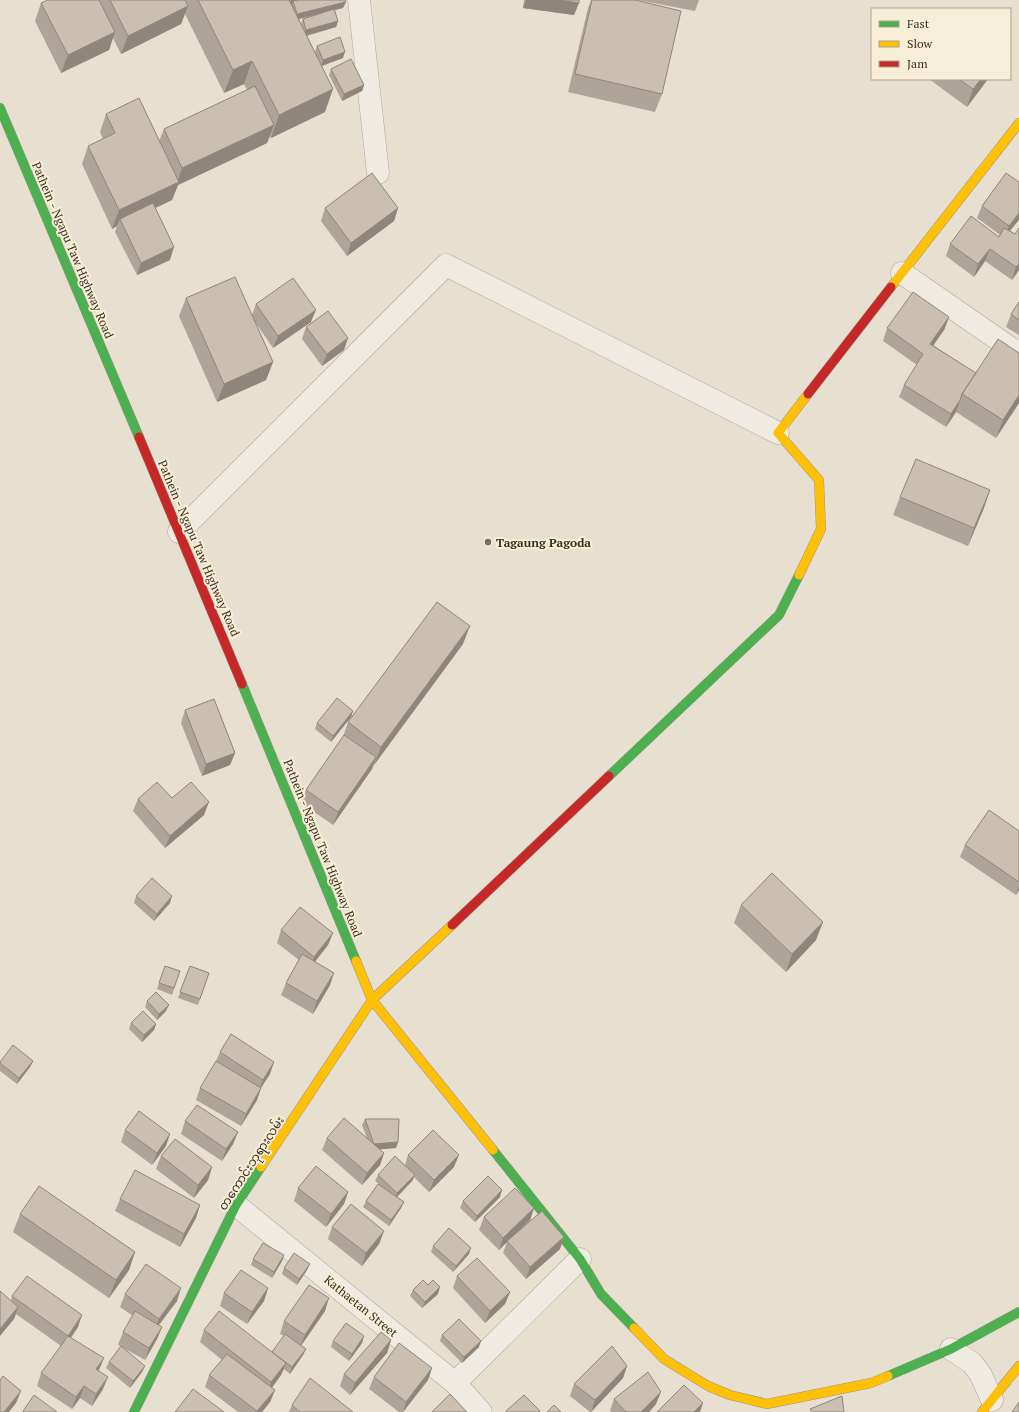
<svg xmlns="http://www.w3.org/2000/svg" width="1019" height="1412" viewBox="0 0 1019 1412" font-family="'PT Serif','Noto Sans Myanmar',serif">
	<rect width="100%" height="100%" fill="#e7e0d1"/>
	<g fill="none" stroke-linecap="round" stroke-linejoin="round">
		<defs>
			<path id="street" d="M359,0L378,173
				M902,273L1019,354
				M179,532L446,265L778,433
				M236,1205L455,1383L481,1412
				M951,1349L972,1363L981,1375L992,1400
				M455,1383L580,1259"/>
			<path id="fast" d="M0,108L139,437
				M242,684L356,961
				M609,776L779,615L799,575
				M493,1150L580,1259L601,1294L634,1328
				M888,1376L951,1349L1019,1312
				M134,1412L236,1205L261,1167"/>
			<path id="slow" d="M891,287L1019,123
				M799,575L821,529L819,480L778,433L808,394
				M356,961L372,1000L493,1150
				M261,1167L372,1000L452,925
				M634,1328L664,1359L708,1386L730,1395L767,1404L871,1383L888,1376
				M982,1412L1019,1366"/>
			<path id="jam" d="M808,394L891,287
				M139,437L242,684
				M452,925L609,776"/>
		</defs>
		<!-- street casing -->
		<use href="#street" stroke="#ada599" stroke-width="23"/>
		<!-- fast casing -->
		<use href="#fast" stroke="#9c958a" stroke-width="10"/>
		<!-- slow casing -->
		<use href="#slow" stroke="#9c958a" stroke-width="10"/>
		<!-- jam casing -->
		<use href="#jam" stroke="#9c958a" stroke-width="10"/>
		<!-- street -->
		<use href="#street" stroke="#efebe3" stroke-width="22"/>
		<!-- fast -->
		<use href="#fast" stroke="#4caf50" stroke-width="9"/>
		<!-- slow -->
		<use href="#slow" stroke="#ffc107" stroke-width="9"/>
		<!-- jam -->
		<use href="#jam" stroke="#c62828" stroke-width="9"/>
	</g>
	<!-- wall -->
	<path fill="#afa499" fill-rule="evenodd" d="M48,0H345L343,8L335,10L338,21L336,27L307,36L316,55L315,52L317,46L343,58L322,66L325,112L271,138L270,136L267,143L178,185L172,200L155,208L170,260L137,275L115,232L117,226L112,229L82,164L88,146L103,139L100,132L106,114L159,141L164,129L247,90L244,84L224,93L185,14L181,24L121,54L113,38L109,50L61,73L35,21L41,3ZM312,16L303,19L301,24L299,19Z
		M524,0H579L574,15L523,8Z
		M591,0H635L662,94L655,112L568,92L588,8Z
		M637,0H699L695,11Z
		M331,69L364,85L362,91L342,101L329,75Z
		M929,79H988L967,107Z
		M1006,173L1010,231L1015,234L1019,228V270L1012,280L985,261L974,277L946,256L950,244L999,237L1000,235L977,218L982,206Z
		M325,208H398L394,221L347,256L321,221Z
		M186,298L252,315L256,304L311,322L273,348L255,322L273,362L266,380L217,402L179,316Z
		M1019,302V335L1006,327L1011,314Z
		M949,317L944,330L933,345L1019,403L996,438L956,412L946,427L899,397L904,385L917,365L883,341L887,328Z
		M306,327L344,350L322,366L302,339Z
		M900,497L984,508L968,546L893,515Z
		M463,644L374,765V764L372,769L333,825L301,803L306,790L343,737L348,722Z
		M185,710L235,753L230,765L202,776L181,723Z
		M353,711L351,717L331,742L315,729L317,723Z
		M172,798L204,815L165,848L133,811L138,799Z
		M1019,831V890L1016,895L960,857L965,845Z
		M136,896L170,903L154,921L134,903Z
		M741,905L816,940L786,972L734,923Z
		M281,930L333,933L328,945L315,962L330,985L313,1014L281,995L286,983L299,960L277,943Z
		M165,966L180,971L172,995L157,989Z
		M190,966L209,973L198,1005L178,998Z
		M147,1001L166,1011L157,1020L145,1007Z
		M131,1023L156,1024L154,1030L142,1042L129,1029Z
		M220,1052L270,1074L261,1088L257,1100L241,1126L196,1100L200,1088L216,1061Z
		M33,1061L30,1067L17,1084L0,1071V1063Z
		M365,1119L398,1142L396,1148L380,1149L384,1153L380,1165L362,1185L322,1150L327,1138H367L362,1125Z
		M185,1121L238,1132L233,1144L222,1161L181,1134Z
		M125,1130L166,1146L152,1165L121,1142Z
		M408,1155L454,1167L429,1192L414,1177L412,1181L397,1197L404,1202L401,1208L389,1226L363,1207L366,1201L379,1184L375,1181L378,1175L405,1165Z
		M161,1156L212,1167L208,1180L194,1198L156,1169Z
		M298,1188L348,1192L344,1204L326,1227L294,1201Z
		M500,1197L475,1222L460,1208L463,1201Z
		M120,1199L200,1205L196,1218L180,1247L115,1211Z
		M534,1208L530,1220L518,1232L560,1249L526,1279L503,1253L507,1242L499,1250L479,1230L484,1217Z
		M20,1214L135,1252L129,1270L109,1298L13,1232Z
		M332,1227L384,1231L379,1244L362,1266L328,1239Z
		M433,1246L469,1254L453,1272L431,1252Z
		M284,1255L282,1261L272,1278L251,1265L253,1259Z
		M310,1264L307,1270L297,1285L282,1274L284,1268Z
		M457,1276L510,1292L505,1304L485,1323L453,1288Z
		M268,1288L264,1301L247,1324L220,1306L224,1293Z
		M413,1290L438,1294L422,1308L410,1296Z
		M125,1294L177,1301L159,1325L162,1327L157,1339L145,1360L118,1345L123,1332L133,1316L120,1307Z
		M12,1296L78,1327L71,1338L99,1371L103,1389L92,1406L80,1398L72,1409L37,1386L41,1373L61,1346L16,1314L14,1319L11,1300Z
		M325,1311L301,1346L306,1349L303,1355L290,1374L284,1369L281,1375L272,1388L275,1390L270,1402L262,1412H238L205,1387L209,1375L222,1360L200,1342L204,1330L272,1352L284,1336L280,1334L284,1321Z
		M442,1335L479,1347L462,1363L440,1341Z
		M391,1340L387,1353L350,1395L340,1386L344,1374Z
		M333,1341L362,1343L349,1361L331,1347Z
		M109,1362L142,1372L130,1388L106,1368Z
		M627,1366L623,1378L591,1412H590L570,1396L574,1384Z
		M432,1368L428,1380L403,1412H399L369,1389L374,1377Z
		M614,1399L656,1404L649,1412H611L610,1411Z
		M292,1405L353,1412H289Z"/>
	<!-- shaded-wall -->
	<path fill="#8e867d" d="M291,0H310L293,1L292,5L289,6Z
		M526,0H559L579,3L574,15L523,8Z
		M346,2L343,8L294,20L297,14Z
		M188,6L181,24L121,54L128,36Z
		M338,21L336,27L304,36L306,30Z
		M115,32L109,50L61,73L68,55Z
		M345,52L343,58L321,66L323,60Z
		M252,61L244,84L224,93L233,70Z
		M981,79H988L967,107L973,89Z
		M364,85L362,91L342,101L344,94Z
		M333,89L325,112L271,138L279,115Z
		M274,125L267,143L178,185L172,200L122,224L120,219L117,226L112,229L119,210L177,183L182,168Z
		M398,208L394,221L347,256L351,243Z
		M1019,213V220L1004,238L1009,226Z
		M174,247L170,260L137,275L141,263Z
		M990,249L985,261L974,277L978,264Z
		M1019,264V270L1012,280L1016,267Z
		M316,310L311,322L273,348L278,336Z
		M949,317L944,330L926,356L930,344Z
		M348,338L344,350L322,366L327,354Z
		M273,362L266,380L217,402L224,384Z
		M1019,395V403L996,438L1003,420Z
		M960,400L956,412L946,427L951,414Z
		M990,490L984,508L968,546L974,528Z
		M470,626L463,644L374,765L381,747Z
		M353,711L351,717L331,742L333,736Z
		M235,753L230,765L202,776L206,764Z
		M376,757L372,769L333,825L338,812Z
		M209,802L204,815L165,848L170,836Z
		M1019,886V890L1016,895Z
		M172,896L170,903L154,921L157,914Z
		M823,922L816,940L786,972L792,954Z
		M333,933L328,945L309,969L314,957Z
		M334,973L330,985L313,1014L317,1001Z
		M169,1005L166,1011L157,1020L159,1014Z
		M156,1024L154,1030L142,1042L144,1035Z
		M33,1061L30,1067L17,1084L19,1078Z
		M274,1062L270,1074L258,1092L263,1080Z
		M261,1088L257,1100L241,1126L246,1114Z
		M238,1132L233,1144L222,1161L226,1149Z
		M170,1134L166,1146L152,1165L157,1153Z
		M398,1142L396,1148L372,1150L374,1144Z
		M384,1153L380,1165L362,1185L367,1173Z
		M459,1155L454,1167L429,1192L434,1180Z
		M212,1167L208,1180L194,1198L198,1185Z
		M415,1175L412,1181L395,1199L397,1193Z
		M502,1190L500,1197L475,1222L477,1216Z
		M348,1192L344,1204L326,1227L331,1214Z
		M404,1202L401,1208L389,1226L391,1220Z
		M200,1205L196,1218L180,1247L184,1234Z
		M534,1208L530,1220L508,1241H507V1242L499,1250L503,1238Z
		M384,1231L379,1244L362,1266L366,1253Z
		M564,1237L560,1249L526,1279L530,1267Z
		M471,1248L469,1254L453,1272L456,1266Z
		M135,1252L129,1270L109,1298L116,1280Z
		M284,1255L282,1261L272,1278L274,1272Z
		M310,1264L307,1270L297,1285L299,1279Z
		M440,1287L438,1294L422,1308L425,1302Z
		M181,1288L177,1301L154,1331L159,1319Z
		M268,1288L264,1301L247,1324L252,1312Z
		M510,1292L505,1304L485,1323L490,1311Z
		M329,1298L325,1311L300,1347L305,1335Z
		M18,1307L14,1319L0,1336V1329Z
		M82,1315L78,1327L63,1348L68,1336Z
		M162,1327L157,1339L145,1360L149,1348Z
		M364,1336L362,1343L349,1361L352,1354Z
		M391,1340L387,1353L350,1395L355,1383Z
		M481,1341L479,1347L462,1363L464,1357Z
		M306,1349L303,1355L290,1374L292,1367Z
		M104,1358L99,1370L92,1381L96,1369Z
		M286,1363L281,1375L267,1394L271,1382Z
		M145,1366L142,1372L130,1388L133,1381Z
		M627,1366L623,1378L591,1412L595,1400Z
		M432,1368L428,1380L403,1412L406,1402Z
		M108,1377L103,1389L92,1406L96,1394Z
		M84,1386L80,1398L72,1409L76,1397Z
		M275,1390L270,1402L262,1412H257Z
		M21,1391L16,1403L9,1412H4Z
		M661,1392L656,1404L649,1412H641Z
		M703,1403L700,1412H694Z"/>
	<!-- building -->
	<path fill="#cbbfb2" stroke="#8e867d" d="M48,0H99L115,32L68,55L41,3Z
		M110,0H185L188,6L128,36Z
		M198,0H289L333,89L279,115L252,61L233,70Z
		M298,0H345L346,2L297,14L293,1Z
		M559,0H579V3Z
		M592,0H635L681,11L662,94L575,74Z
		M334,9L338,21L306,30L303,19Z
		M340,37L345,52L323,60L317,46Z
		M351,59L364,85L344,94L331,69Z
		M959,79H981L973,89Z
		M255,86L274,125L182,168L164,129Z
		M139,98L179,182L119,210L88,146L115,133L106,114Z
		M372,173L398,208L351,243L325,208Z
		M1006,173L1019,182V213L1009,226L982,206Z
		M153,203L174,247L141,263L120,219Z
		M971,216L999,237L1004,228L1015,234L1019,228V264L1016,267L990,249L978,264L950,244Z
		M235,277L273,362L224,384L186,298Z
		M293,278L316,310L278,336L256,304Z
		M913,292L949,317L930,344L976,373L962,394L960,400L951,414L904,385L923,354L887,328Z
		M1019,302V320L1011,314Z
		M328,311L348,338L327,354L306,327Z
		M998,339L1019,353V395L1003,420L962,394Z
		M916,459L990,490L974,528L900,497Z
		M437,602L470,626L381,747L348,722Z
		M337,698L353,711L333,736L317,723Z
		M214,699L235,753L206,764L185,710Z
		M344,735L376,757L338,812L306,790Z
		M157,782L172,798L191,782L209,802L170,836L138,799Z
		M989,810L1019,831V882L965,845Z
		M772,873L823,922L792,954L741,905Z
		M152,878L172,896L157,914L136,896Z
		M300,907L333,933L314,957L281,930Z
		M302,954L334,973L317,1001L286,983Z
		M165,966L180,971L174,988L159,983Z
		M190,966L209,973L200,999L180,992Z
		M156,992L169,1005L159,1014L147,1001Z
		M143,1011L156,1024L144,1035L131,1023Z
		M231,1034L274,1062L263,1080L220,1052Z
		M13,1045L33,1061L19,1078L0,1063V1062Z
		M216,1061L261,1088L246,1114L200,1088Z
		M197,1105L238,1132L226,1149L185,1121Z
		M139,1111L170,1134L157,1153L125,1130Z
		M344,1118L384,1153L367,1173L327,1138Z
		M365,1119H399L398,1142L374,1144Z
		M433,1130L459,1155L434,1180L408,1155Z
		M175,1139L212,1167L198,1185L161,1156Z
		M395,1156L415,1175L397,1193L378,1175Z
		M316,1166L348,1192L331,1214L298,1188Z
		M135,1170L200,1205L184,1234L120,1199Z
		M488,1176L502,1190L477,1216L463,1201Z
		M378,1184L404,1202L391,1220L366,1201Z
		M39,1186L135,1252L116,1280L20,1214Z
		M515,1188L534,1208L503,1238L484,1217Z
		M351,1204L384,1231L366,1253L332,1227Z
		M542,1211L564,1237L530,1267L507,1241Z
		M449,1228L471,1248L456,1266L433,1246Z
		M263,1243L284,1255L274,1272L253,1259Z
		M294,1253L310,1264L299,1279L284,1268Z
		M477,1258L510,1292L490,1311L457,1276Z
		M146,1264L181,1288L159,1319L125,1294Z
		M241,1270L268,1288L252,1312L224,1293Z
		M27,1276L82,1315L68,1336L12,1296Z
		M423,1280L428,1285L433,1280L440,1287L425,1302L413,1290Z
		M309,1285L329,1298L305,1335L284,1321Z
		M0,1291L18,1307L0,1329Z
		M135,1311L162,1327L149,1348L123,1332Z
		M219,1311L286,1363L271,1382L204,1330Z
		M459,1319L481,1341L464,1357L442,1335Z
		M346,1323L364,1336L352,1354L333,1341Z
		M381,1332L391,1340L355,1383L344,1374Z
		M285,1334L306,1349L292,1367L272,1352Z
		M68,1336L104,1358L96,1369L108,1377L96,1394L84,1386L76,1397L41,1373Z
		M399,1343L432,1368L406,1402L374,1377Z
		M121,1346L145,1366L133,1381L109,1362Z
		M612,1346L627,1366L595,1400L574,1384Z
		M227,1354L275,1390L257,1411L209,1375Z
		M648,1372L661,1392L641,1412H626L614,1399Z
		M3,1376L21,1391L4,1412H0V1380Z
		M310,1378L353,1412H300L292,1405Z
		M684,1385L703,1403L694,1412H657Z
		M193,1389L224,1412H175Z
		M450,1394L467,1412H432Z
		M34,1395L57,1412H24L23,1411Z
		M524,1395L540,1411L539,1412H506V1411Z
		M842,1396L844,1412H812L810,1409Z
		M1019,1402V1412H1012Z
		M554,1405L561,1412H547Z"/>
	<!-- markers -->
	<circle fill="#786c5e" stroke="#f7eed8" stroke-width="1.5" cx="488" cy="542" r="4"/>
	<g text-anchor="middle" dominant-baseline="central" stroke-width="4" stroke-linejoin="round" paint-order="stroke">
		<!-- street labels -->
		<g font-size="12" fill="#3d2e20" stroke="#f7eed8">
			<text transform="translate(73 250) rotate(67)">Pathein - Ngapu Taw Highway Road</text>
			<text transform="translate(199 548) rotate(67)">Pathein - Ngapu Taw Highway Road</text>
			<text transform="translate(323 848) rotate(68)">Pathein - Ngapu Taw Highway Road</text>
			<text transform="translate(251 1163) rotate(-57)">တကောင်းဘုရားလမ်း</text>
			<text transform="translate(361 1306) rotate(39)">Kathaetan Street</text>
		</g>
		<!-- poi labels -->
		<g font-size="12" font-weight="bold" fill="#3d2e20" stroke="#f7eed8" text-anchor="start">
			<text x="496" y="542">Tagaung Pagoda</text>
		</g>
	</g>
	<!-- legend -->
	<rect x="871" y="8" width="140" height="72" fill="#f7eed8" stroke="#ada18e"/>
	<rect x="879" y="21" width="20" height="6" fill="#4caf50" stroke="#ada18e"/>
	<text x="907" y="28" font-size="12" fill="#3d2e20">Fast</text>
	<rect x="879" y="41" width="20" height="6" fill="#ffc107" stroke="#ada18e"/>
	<text x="907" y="48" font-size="12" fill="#3d2e20">Slow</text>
	<rect x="879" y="61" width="20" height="6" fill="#c62828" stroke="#ada18e"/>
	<text x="907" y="68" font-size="12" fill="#3d2e20">Jam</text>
</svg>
